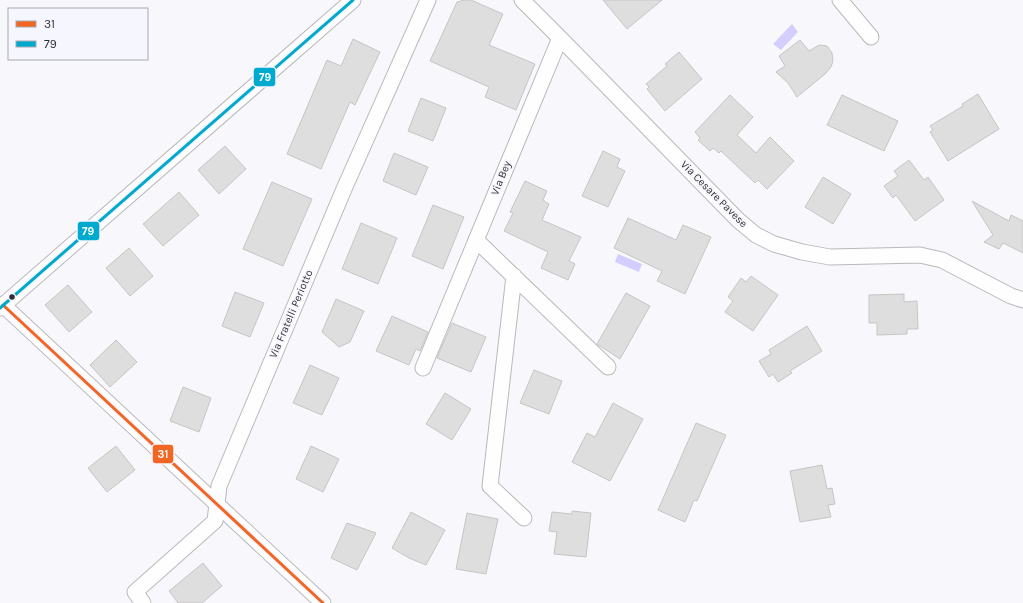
<svg xmlns="http://www.w3.org/2000/svg" width="1023" height="603" viewBox="0 0 1023 603" font-family="Karla,sans-serif">
	<rect width="100%" height="100%" fill="#f8f8fc"/>
	<!-- water -->
	<path fill="#d4cefe" d="M792,24L798,32L781,50L773,44Z
		M618,254L642,264L639,272L615,262Z"/>
	<!-- building -->
	<path fill="#dfdede" stroke="#c6c5c6" d="M464,0H471L503,14L489,45L535,64L516,110L485,97L489,87L430,61L457,2Z
		M603,0H662L627,29Z
		M353,39L380,52L355,105L350,102L321,169L287,154L327,60L341,66Z
		M800,40L809,51L819,45L827,46L832,53L833,61L831,67L825,74L797,97L788,83L776,72L785,66L779,56Z
		M679,52L702,79L665,111L647,89L649,87L646,84L667,66L665,64Z
		M978,94L999,129L948,161L930,132L933,130L930,126L963,106L962,104Z
		M730,95L753,117L737,135L756,153L770,137L794,161L767,189L758,180L755,183L721,151L719,153L713,148L710,151L698,140L700,138L695,132Z
		M842,95L898,121L884,151L827,125Z
		M421,98L446,108L433,141L408,131Z
		M225,146L246,169L219,194L198,170Z
		M603,151L620,159L617,167L625,171L608,207L582,196Z
		M394,153L428,167L416,195L383,181Z
		M909,160L924,180L928,177L944,200L915,221L896,195L893,198L884,186L898,176L894,171Z
		M823,177L851,194L833,224L805,207Z
		M525,181L547,191L543,200L549,204L542,220L581,237L569,261L575,264L568,280L541,268L548,252L504,231L513,213L510,212Z
		M272,182L312,199L283,266L243,249Z
		M179,192L199,215L163,246L143,224Z
		M972,201L1009,221L1011,215L1023,221V253L1003,243L999,249L984,242L993,235Z
		M433,205L464,217L443,269L412,256Z
		M628,218L676,240L683,225L711,237L685,294L657,281L662,271L614,248Z
		M361,223L397,238L378,284L342,269Z
		M129,248L153,276L130,296L106,268Z
		M751,276L778,295L753,331L725,312L733,301L728,297L741,278L746,282Z
		M68,285L92,312L69,332L45,305Z
		M235,292L264,303L250,337L222,326Z
		M626,293L650,306L620,359L597,344Z
		M904,294V302L917,301L918,329H907V334L877,335V323H869V295Z
		M336,299L364,311L350,342L339,347L322,332Z
		M392,316L428,332L420,351L416,349L409,365L376,351Z
		M452,323L486,337L471,372L437,358Z
		M807,326L822,351L790,371L792,373L778,382L773,374L769,377L759,361L771,354L769,350Z
		M116,340L137,362L110,387L90,365Z
		M310,365L339,378L322,415L293,403Z
		M534,370L562,381L549,414L520,403Z
		M183,387L211,398L199,432L170,421Z
		M445,393L471,409L452,440L426,424Z
		M613,403L643,419L610,481L572,462L587,433L595,437Z
		M696,423L726,435L697,501L694,500L685,522L658,510Z
		M116,446L135,470L107,492L88,468Z
		M311,446L339,459L323,492L296,479Z
		M822,465L827,489L832,488L835,504L828,505L831,517L800,522L790,471Z
		M572,511L591,513L586,557L554,554L557,532L549,531L552,512L572,514Z
		M411,512L445,530L426,565L409,558L392,548Z
		M467,513L498,519L486,574L456,569Z
		M347,523L376,533L357,570L331,558Z
		M203,563L222,586L202,603H178L169,591Z"/>
	<g fill="none" stroke-linecap="round" stroke-linejoin="round">
		<defs>
			<path id="minor" d="M840,0L871,37
				M560,38L738,220L756,235L774,244L802,252L830,257L920,255L942,260L1011,296L1023,300
				M476,240L608,367
				M514,276L490,486L524,518
				M3,305L323,603
				M0,308L353,0
				M423,368L560,38L522,0
				M143,603L135,592L215,521L219,486L344,189L428,0"/>
		</defs>
		<!-- minor casing -->
		<use href="#minor" stroke="#b9b9bc" stroke-width="17"/>
		<!-- minor -->
		<use href="#minor" stroke="#fefeff" stroke-width="15"/>
		<defs>
			<path id="bus-1" d="M3,305L323,603"/>
			<path id="bus-2" d="M0,308L353,0"/>
		</defs>
		<!-- bus-1 casing -->
		<use href="#bus-1" stroke="#f6f6fe" stroke-width="6"/>
		<!-- bus-2 casing -->
		<use href="#bus-2" stroke="#f6f6fe" stroke-width="6"/>
		<!-- bus-1 -->
		<use href="#bus-1" stroke="#f26522" stroke-width="3"/>
		<!-- bus-2 -->
		<use href="#bus-2" stroke="#00a9ce" stroke-width="3"/>
	</g>
	<!-- markers -->
	<circle fill="#303034" stroke="#f6f6fe" stroke-width="1.5" cx="12" cy="297" r="3.5"/>
	<g text-anchor="middle" dominant-baseline="central" stroke-width="3.5" stroke-linejoin="round" paint-order="stroke">
		<!-- street labels -->
		<g font-size="11" fill="#303034" stroke="#f6f6fe">
			<text transform="translate(501 178) rotate(-68)">Via Bey</text>
			<text transform="translate(714 194) rotate(45)">Via Cesare Pavese</text>
			<text transform="translate(291 314) rotate(-67)">Via Fratelli Periotto</text>
		</g>
	</g>
	<g stroke="#f6f6fe" stroke-width="1.5">
		<rect x="253" y="67" width="23" height="20" rx="4" fill="#00a9ce"/>
		<rect x="77" y="221" width="23" height="20" rx="4" fill="#00a9ce"/>
		<rect x="152" y="444" width="22" height="20" rx="4" fill="#f26522"/>
	</g>
	<g font-size="11" text-anchor="middle" font-weight="bold" fill="#fff">
		<text x="265" y="81">79</text>
		<text x="88" y="235">79</text>
		<text x="163" y="458">31</text>
	</g>
	<!-- legend -->
	<rect x="8" y="8" width="140" height="52" fill="#f6f6fe" stroke="#a7a7ad"/>
	<rect x="16" y="21" width="20" height="6" fill="#f26522" stroke="#a7a7ad"/>
	<text x="44" y="28" font-size="12" fill="#303034">31</text>
	<rect x="16" y="41" width="20" height="6" fill="#00a9ce" stroke="#a7a7ad"/>
	<text x="44" y="48" font-size="12" fill="#303034">79</text>
</svg>
